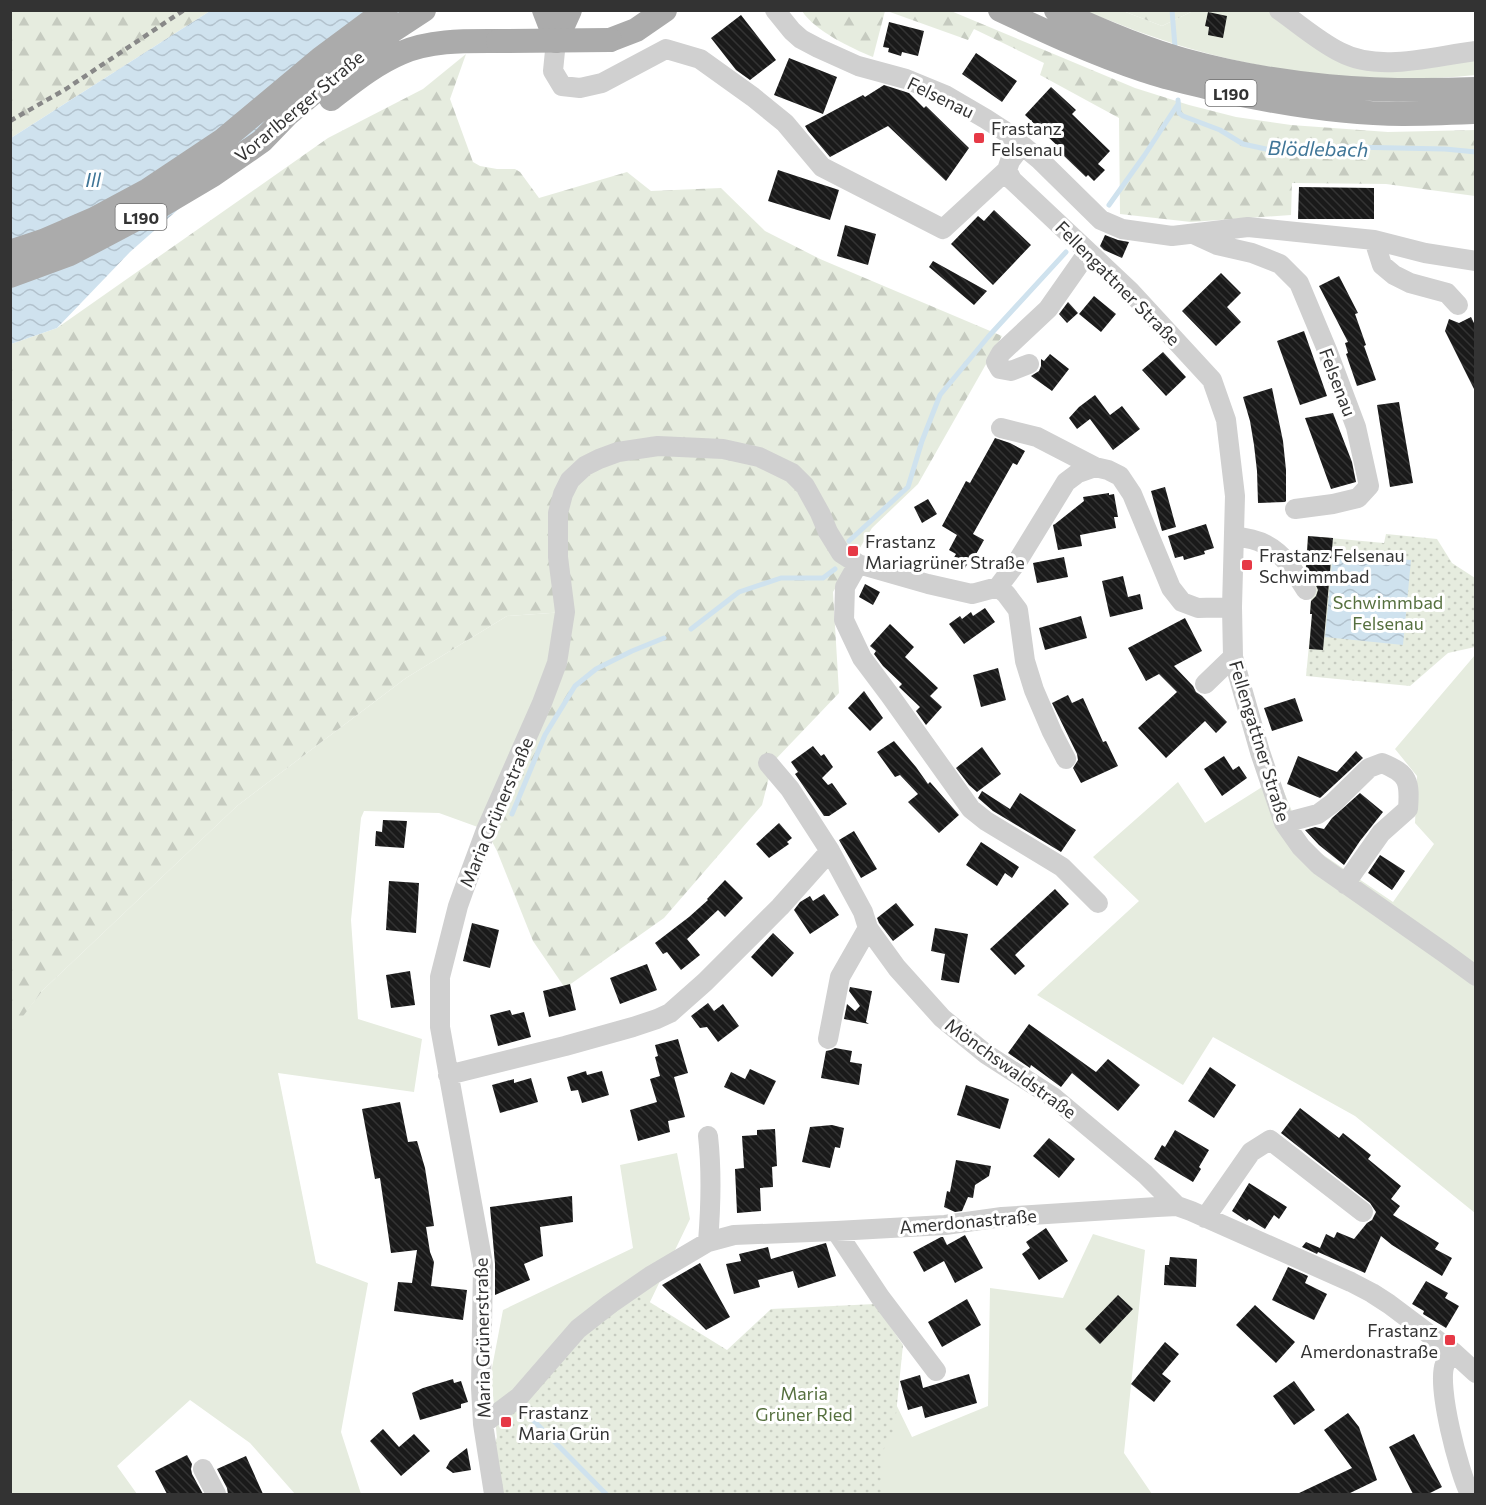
<svg xmlns="http://www.w3.org/2000/svg" width="1486" height="1505" viewBox="0 0 1486 1505" font-family="Commissioner,sans-serif">
	<defs>
		<pattern id="forest-firs" width="22" height="20" patternUnits="userSpaceOnUse" patternTransform="scale(1.5)"><rect width="22" height="20" fill="#e6ecdf"/><path d="M5 1l3.5 6h-7zM16 11l3.5 6h-7z" fill="#c6cbc0"/></pattern>
		<pattern id="park-dots" width="8" height="8" patternUnits="userSpaceOnUse" patternTransform="scale(1.5)"><rect width="8" height="8" fill="#e6ecdf"/><path d="M2 2h.1M6 6h.1" fill="none" stroke="#c6cbc0" stroke-width="1.8" stroke-linecap="round"/></pattern>
		<pattern id="water-waves" width="16" height="10" patternUnits="userSpaceOnUse" patternTransform="scale(1.5)"><rect width="16" height="10" fill="#cfe2ee"/><path d="M0 5q4-4 8 0t8 0" fill="none" stroke="#b2c2cd"/></pattern>
		<pattern id="building-back-hatch" width="6" height="6" patternUnits="userSpaceOnUse" patternTransform="scale(1.5)"><rect width="6" height="6" fill="#1a1a1a"/><path d="M-1 5l2 2M0 0l6 6M5-1l2 2" fill="none" stroke="#333"/></pattern>
	</defs>
	<rect width="100%" height="100%" fill="#fff"/>
	<!-- grass -->
	<path fill="#e6ecdf" d="M1085,11H1123L1162,26L1193,11H1270L1338,57L1475,56V75C1381,85 1280,75 1188,48C1153,38 1119,24 1085,11Z
		M565,612L557,663L486,830L439,813L364,811L361,818L351,920L358,1019L422,1039L414,1092L278,1073L316,1263L368,1283L341,1432L361,1494H295L250,1443L190,1400L117,1466L137,1494H11L10,1032L43,990L237,806L406,678L507,616Z
		M1475,655V1213L1355,1116L1213,1037L1183,1085L1037,995L1139,901L1093,857L1178,782L1205,823L1278,777L1300,831L1313,848L1393,902L1434,844L1415,823L1417,776L1395,749Z
		M677,1153L690,1219L648,1306L715,1375L859,1328L912,1437L988,1406L990,1288L1063,1298L1093,1234L1145,1250L1124,1453L1152,1494H502L491,1373L503,1310L633,1248L620,1165Z"/>
	<!-- forest -->
	<path fill="url(#forest-firs)" d="M11,11H210L11,138Z
		M802,11H885L873,57C851,48 815,31 802,11Z
		M887,11H951L1135,88L1189,105L1236,117L1291,125L1388,132L1475,130V196L1386,184L1292,183L1291,215L1191,222L1120,214L1119,118L1040,75L1044,63L974,29L968,40Z
		M1123,11H1193L1162,26Z
		M466,54L450,99L473,162L480,166L497,169H515L520,172L539,198L627,172L651,191L721,188L765,231L820,259L1002,336L918,484L872,528L833,592L839,693L773,762L762,805L664,918L565,988L533,941L497,851L486,830L542,703L565,612L507,616L406,678L237,806L43,990L11,1032V344L57,328L328,138L423,89Z"/>
	<!-- park -->
	<path fill="url(#park-dots)" d="M1386,534L1437,539L1452,563L1475,578V647L1448,653L1410,686L1306,676L1312,614H1310L1313,574L1305,573L1308,536L1384,543Z
		M635,1293L727,1350L771,1309L875,1304L903,1345L894,1434L881,1453L883,1494H501L495,1443L500,1428L564,1351Z"/>
	<!-- water -->
	<path fill="url(#water-waves)" d="M210,11H403L130,252L57,328L11,344V138Z
		M1333,553L1411,560L1403,645L1325,637Z"/>
	<g fill="none" stroke-linecap="round" stroke-linejoin="round">
		<!-- stream -->
		<path stroke="#cfe2ee" stroke-width="5" d="M1172,10L1175,47
			M1178,100L1179,113L1183,116L1220,130L1243,144L1275,151H1318L1349,147L1445,149L1476,152
			M1109,205L1144,156L1178,104
			M849,541L908,487L922,441L940,395L988,337L1066,252
			M691,629L739,592L781,578H823L835,569
			M512,814L545,735L575,686L596,669L632,651L664,638
			M531,1418L606,1494"/>
	</g>
	<!-- building -->
	<path fill="url(#building-back-hatch)" d="M1208,12L1227,16L1223,38L1208,35L1209,27L1205,26Z
		M741,15L776,60L750,80L736,70L711,38Z
		M889,22L924,31L918,56L902,52L901,56L888,52L889,48L883,47Z
		M976,53L1017,81L1002,102L962,74Z
		M789,58L837,77L823,114L774,95Z
		M884,85L909,93L924,108L926,106L969,148L946,181L888,126L830,157L808,131L805,126L863,95L865,97Z
		M1051,87L1076,110L1072,114L1110,151L1098,164L1105,170L1094,181L1088,175L1086,177L1062,154L1064,152L1025,115Z
		M778,170L839,190L830,220L768,201Z
		M1299,187L1374,188V219H1298Z
		M994,210L1031,245L993,285L951,244L978,216L984,221Z
		M845,225L876,234L868,265L837,256Z
		M1105,235L1118,240L1129,242L1122,258L1104,250L1100,246Z
		M933,261L987,291L974,305L929,267Z
		M1221,273L1241,293L1227,307L1241,322L1216,346L1182,311Z
		M1339,276L1358,313L1355,314L1366,345L1364,346L1376,380L1357,386L1346,354L1348,353L1345,343L1348,342L1319,286Z
		M1094,296L1116,314L1101,332L1079,314Z
		M1068,302L1078,313L1067,323L1059,314Z
		M1471,317L1476,327V393L1445,331L1449,319L1459,323Z
		M1304,331L1327,396L1300,405L1277,341Z
		M1163,352L1186,377L1166,396L1142,370Z
		M1050,354L1069,369L1052,391L1031,376L1039,371L1041,366V359L1044,361Z
		M1272,388L1283,441L1286,470V501L1285,502L1258,503L1257,471L1254,445L1250,421L1243,397Z
		M1095,395L1110,415L1122,406L1140,429L1113,450L1090,419L1077,429L1069,418L1079,407Z
		M1399,402L1413,483L1390,487L1377,405Z
		M1333,413L1352,462L1356,482L1331,489L1305,418Z
		M995,438L1010,443L1025,451L1017,465L1013,463L973,534L984,540L971,563L969,561L965,568L952,561L956,554L949,550L957,535L942,526L966,481L970,483Z
		M1165,487L1176,527L1162,531L1151,491Z
		M1109,493V495L1114,494L1118,517H1114L1116,528L1080,535L1082,546L1058,550L1053,525L1055,524L1084,501L1083,497Z
		M928,499L937,514L922,523L914,507Z
		M1206,524L1214,548L1204,551L1205,554L1184,560L1183,556L1175,558L1168,536Z
		M1308,536L1333,538L1323,650L1309,649L1312,614H1310L1311,601L1316,596L1318,590L1313,579V573H1309L1306,568Z
		M1064,557L1068,577L1037,583L1033,563Z
		M1123,576L1128,597L1140,594L1143,609L1110,617L1102,581Z
		M865,584L880,592L873,605L859,597Z
		M985,608L995,622L964,644L949,624L960,616L962,619L971,612L973,616Z
		M1081,616L1087,638L1045,650L1039,628Z
		M1185,618L1202,651L1174,666L1193,686L1196,692L1202,696L1227,722L1216,733L1205,721L1166,758L1138,728L1177,692L1159,674L1146,681L1128,648Z
		M890,624L914,647L905,657L938,688L930,696L942,707L926,725L916,711L920,707L899,687L902,684L883,666L874,654L876,651L870,646Z
		M998,668L1006,700L981,707L973,675Z
		M864,691L883,718L870,731L848,708Z
		M1068,695L1072,703L1083,698L1103,742L1106,741L1118,766L1081,783L1073,768L1078,760L1077,754L1052,703Z
		M1295,698L1303,721L1272,731L1264,708Z
		M894,741L916,767L928,784L930,782L959,815L939,833L908,802L918,794L900,775L895,777L877,752Z
		M813,746L821,756L824,754L833,767L822,778L828,785L832,783L847,804L829,816H824L795,774L798,772L791,762Z
		M982,747L1001,774L977,792L969,785L956,768Z
		M1356,751L1363,758L1320,798L1287,784L1298,756L1337,772Z
		M1224,756L1233,770L1239,766L1247,778L1222,796L1204,769Z
		M982,791L1010,809L1020,793L1076,830L1061,852L993,811L978,798Z
		M1360,793L1383,812L1360,841L1344,865L1319,845L1305,830L1315,827L1324,829L1332,818Z
		M383,820L407,821L404,848L375,846L376,831L382,832Z
		M779,823L792,838L787,842L789,844L769,858L756,844Z
		M854,831L877,869L861,878L839,840Z
		M981,842L1019,867L1012,878L1005,873L997,886L966,865Z
		M1380,855L1405,871L1392,890L1368,873Z
		M725,880L743,898L725,917L718,910L687,939L700,955L681,970L667,952L663,954L655,943L689,917L708,900L707,899Z
		M389,881L419,883L416,933L386,930Z
		M1055,889L1069,904L1015,955L1025,966L1015,975L990,949Z
		M824,894L839,915L810,934L794,910L800,902L810,896L813,901Z
		M896,903L914,925L893,941L879,923L877,918Z
		M472,923L499,930L490,968L463,961Z
		M935,928L968,934L959,983L941,980L945,954L931,951Z
		M773,933L794,953L772,977L751,957Z
		M647,964L657,990L620,1004L610,978Z
		M410,971L415,1005L391,1008L386,975Z
		M570,984L576,1010L549,1017L543,991Z
		M850,987L872,991L866,1022L869,1024L844,1019L847,1004L855,1011L860,1006L849,991Z
		M708,1003L714,1011L723,1004L739,1026L718,1042L707,1027L700,1028L691,1016Z
		M510,1010L512,1015L524,1012L531,1037L498,1046L490,1015Z
		M1029,1024L1096,1072L1108,1059L1140,1085L1118,1111L1072,1073L1061,1087L1031,1065L1030,1068L1008,1053Z
		M678,1039L688,1073L674,1077L685,1117L668,1121L670,1132L638,1141L630,1110L657,1102L650,1079L660,1076L655,1057L658,1056L655,1045Z
		M835,1048L852,1051L850,1062L862,1064L859,1085L821,1078L826,1051L831,1050Z
		M1210,1067L1236,1085L1214,1118L1188,1101Z
		M750,1069L776,1081L764,1105L724,1087L731,1072L745,1079Z
		M586,1071L587,1075L602,1071L609,1095L582,1103L578,1090L571,1091L567,1077Z
		M531,1078L538,1102L500,1113L492,1085L514,1079V1083Z
		M966,1085L1009,1099L1000,1129L957,1115Z
		M400,1102L408,1142L417,1141L425,1168L434,1226L426,1227L430,1252L434,1262L431,1286L467,1290L463,1320L394,1311L398,1282L412,1283L417,1250L391,1253L380,1178L375,1179L362,1109Z
		M1300,1108L1339,1138L1343,1133L1371,1155L1368,1159L1401,1186L1391,1199L1400,1206L1393,1215L1439,1243L1435,1249L1452,1258L1442,1276L1392,1245L1381,1236L1365,1273L1318,1252L1317,1254L1302,1247L1306,1242L1320,1248L1326,1234L1334,1238L1337,1232L1354,1239L1367,1223L1372,1220L1376,1212L1370,1203L1281,1133Z
		M832,1125L844,1128L840,1148L835,1147L830,1168L802,1162L810,1127Z
		M775,1129L777,1166L772,1167L773,1187L760,1188L761,1211L737,1213L735,1169L744,1168L742,1136L757,1135V1130Z
		M1175,1130L1209,1150L1199,1167L1201,1169L1193,1182L1154,1159L1162,1145L1165,1147Z
		M1049,1138L1075,1159L1059,1178L1033,1156Z
		M956,1160L991,1166L989,1176L975,1185L973,1198L968,1197L962,1211L955,1212L944,1207L947,1191L950,1192Z
		M1249,1183L1287,1207L1279,1219L1274,1215L1265,1229L1249,1219L1247,1221L1232,1211Z
		M572,1196L573,1222L540,1227L543,1256L524,1264L530,1280L495,1295V1264L490,1207Z
		M1046,1228L1068,1261L1039,1280L1022,1254L1030,1248L1026,1242Z
		M965,1235L983,1268L955,1283L944,1261L924,1272L913,1252L941,1237H943L947,1245Z
		M826,1243L836,1276L798,1288L793,1271L758,1280L760,1287L734,1294L726,1264L741,1261L739,1254L768,1247L771,1259L822,1244Z
		M1170,1257L1197,1259L1196,1287L1164,1285L1165,1265H1169Z
		M700,1263L730,1317L706,1330L662,1285Z
		M1288,1267L1308,1276L1305,1283L1327,1294L1314,1320L1272,1300Z
		M1426,1281L1448,1293L1445,1298L1459,1306L1446,1328L1423,1314L1424,1311L1412,1304Z
		M1118,1295L1133,1309L1100,1344L1085,1329Z
		M967,1299L981,1325L942,1347L928,1322Z
		M1255,1305L1295,1342L1276,1363L1236,1325Z
		M1165,1342L1179,1354L1162,1374L1171,1381L1154,1402L1131,1384Z
		M969,1374L977,1403L925,1418L922,1406L908,1410L900,1381L920,1375L923,1388Z
		M453,1379L454,1383L461,1381L468,1402L461,1404V1408L420,1420L412,1393L423,1388Z
		M1294,1381L1315,1410L1294,1425L1273,1396Z
		M1348,1413L1359,1427L1377,1480L1348,1494H1297L1352,1468L1324,1430Z
		M383,1429L399,1447L414,1434L430,1451L401,1476L370,1441Z
		M1414,1434L1442,1487L1428,1494H1413L1389,1447Z
		M467,1448L471,1470L453,1473L446,1468L450,1461Z
		M187,1455L192,1464L191,1469L192,1474L203,1494H167L155,1471Z
		M246,1456L263,1494H228L227,1488L217,1469Z"/>
	<g fill="none" stroke-linecap="round" stroke-linejoin="round">
		<!-- minor -->
		<path stroke="#d0d0d0" stroke-width="20" d="M775,10L792,31L801,39L818,48L858,66L906,79L945,95L986,119L1006,132L1040,160L1101,220L1122,229L1172,236L1248,227L1374,240L1425,253L1476,261
			M1279,10C1299,24 1318,41 1340,52C1380,73 1433,56 1476,51
			M556,41L553,71L562,86L580,88L602,83L666,49L700,59L753,97L785,123L822,167L943,229L1007,170
			M1022,145L1010,161L1007,170L1012,180L1130,291L1212,380L1226,420L1235,496L1232,607L1233,657L1260,752L1284,823L1301,847L1319,865L1446,954L1476,976
			M1193,234L1217,245L1252,253L1280,264L1299,283L1327,350L1356,427L1369,486L1358,498L1333,504L1295,509
			M1374,240L1382,265L1394,275L1410,283L1447,293L1458,305
			M1029,364L1011,371L1000,369L996,362L1001,353L1048,309L1088,252
			M1001,428L1037,437L1095,467
			M1234,537C1273,538 1287,560 1306,590
			M858,564L845,587L844,620L862,658L889,694L971,809L986,821L1062,867L1098,903
			M998,587L1006,594L1018,610L1025,661L1034,690L1052,732L1066,759
			M1205,684L1233,657
			M768,763L790,789L830,851L863,912L868,928L897,968L942,1018L986,1054L1053,1097L1145,1174L1177,1206
			M1284,823L1318,814L1333,803L1369,768L1382,763C1409,774 1410,782 1408,809L1381,833L1345,884
			M828,1039L840,977L868,928
			M448,1075L565,1046L633,1027L657,1019L670,1013L705,982L780,907L830,851
			M708,1136C712,1172 711,1205 708,1242
			M1205,1218L1251,1152L1270,1140L1363,1212
			M836,1231L880,1297L936,1371
			M1453,1352C1450,1356 1447,1360 1445,1364C1436,1385 1459,1473 1470,1494
			M483,1424L519,1397L578,1329L610,1304L652,1275L708,1242L734,1235L836,1231L945,1225L1002,1217L1157,1207L1177,1206L1191,1211L1351,1282L1372,1293L1389,1304L1453,1352L1476,1373
			M203,1469L216,1494
			M494,1494L483,1424L481,1388L483,1264L440,1027V977L458,906L463,892L486,830L542,703L557,663L565,612L558,557V513L563,494L570,480L585,466L599,459L618,452L658,446L723,449L759,457L792,473L805,486L820,513L828,532L841,553L858,564L928,584L972,594L998,587L1017,562L1066,482L1078,473L1095,467L1108,470L1120,476L1132,494L1171,588L1182,602L1198,608L1232,607"/>
		<!-- major -->
		<path stroke="#ababab" stroke-width="24" d="M544,10L556,41
			M1000,10C1047,32 1094,54 1143,70C1166,78 1190,83 1214,89C1276,103 1339,114 1403,114C1427,114 1451,113 1476,112
			M1056,10C1097,29 1140,48 1184,60C1282,87 1374,93 1476,89
			M610,40L636,30L665,10
			M556,41L570,10
			M331,99C353,82 375,64 401,53C431,40 466,41 498,41
			M10,252L43,241L94,219L148,190L223,140L320,59L386,10
			M10,276L70,254L159,207L213,175L262,141L288,114L326,82L392,31L424,10"/>
		<!-- rail -->
		<path stroke="#888" stroke-width="4.5" stroke-dasharray="6 4.5" stroke-linecap="butt" d="M10,121L66,89L184,10"/>
		<!-- major-bridge -->
		<path stroke="#ababab" stroke-width="24" d="M498,41L610,40"/>
	</g>
	<!-- markers -->
	<g fill="#e63946" stroke="#fff" stroke-width="2">
		<rect x="973" y="132" width="12" height="12" rx="3"/>
		<rect x="847" y="545" width="12" height="12" rx="3"/>
		<rect x="1241" y="559" width="12" height="12" rx="3"/>
		<rect x="1444" y="1334" width="12" height="12" rx="3"/>
		<rect x="500" y="1416" width="12" height="12" rx="3"/>
	</g>
	<g text-anchor="middle" dominant-baseline="central" stroke-width="6" stroke-linejoin="round" paint-order="stroke">
		<!-- shield labels -->
		<g fill="#fff" stroke="#707070" stroke-width="1.5">
			<rect x="1205.5" y="80" width="51" height="26" rx="4.5"/>
			<rect x="115.5" y="204" width="51" height="26" rx="4.5"/>
		</g>
		<g font-size="16" font-weight="bold" fill="#333">
			<text x="1231" y="93">L190</text>
			<text x="141" y="217">L190</text>
		</g>
		<!-- street labels -->
		<g font-size="18" fill="#333" stroke="#fff">
			<text transform="translate(941 97) rotate(26)">Felsenau</text>
			<text transform="translate(299 106) rotate(-40)">Vorarlberger Straße</text>
			<text transform="translate(1118 283) rotate(45)">Fellengattner Straße</text>
			<text transform="translate(1338 382) rotate(69)">Felsenau</text>
			<text transform="translate(1260 741) rotate(73)">Fellengattner Straße</text>
			<text transform="translate(496 812) rotate(-67)">Maria Grünerstraße</text>
			<text transform="translate(1011 1068) rotate(36)">Mönchswaldstraße</text>
			<text transform="translate(968 1221) rotate(-5)">Amerdonastraße</text>
			<text transform="translate(482 1338) rotate(-91)">Maria Grünerstraße</text>
		</g>
		<!-- poi labels -->
		<g font-size="18" fill="#333" stroke="#fff" text-anchor="start">
			<text x="991" y="128">Frastanz<tspan x="991" dy="21">Felsenau</tspan></text>
			<text x="865" y="541">Frastanz<tspan x="865" dy="21">Mariagrüner Straße</tspan></text>
			<text x="1259" y="555">Frastanz Felsenau<tspan x="1259" dy="21">Schwimmbad</tspan></text>
			<text x="1438" y="1330" text-anchor="end">Frastanz<tspan x="1438" dy="21">Amerdonastraße</tspan></text>
			<text x="518" y="1412">Frastanz<tspan x="518" dy="21">Maria Grün</tspan></text>
		</g>
		<!-- park labels -->
		<g font-size="18" fill="#56703f" stroke="#fff">
			<text x="1388" y="602">Schwimmbad<tspan x="1388" dy="21">Felsenau</tspan></text>
			<text x="804" y="1393">Maria<tspan x="804" dy="21">Grüner Ried</tspan></text>
		</g>
		<!-- water labels -->
		<g font-size="20" font-style="italic" fill="#3f7597" stroke="#fff">
			<text transform="translate(1318 148) rotate(1)">Blödlebach</text>
			<text x="93" y="179">Ill</text>
		</g>
	</g>
	<!-- border -->
	<rect width="1486" height="1505" fill="none" stroke="#333333" stroke-width="24"/>
</svg>
